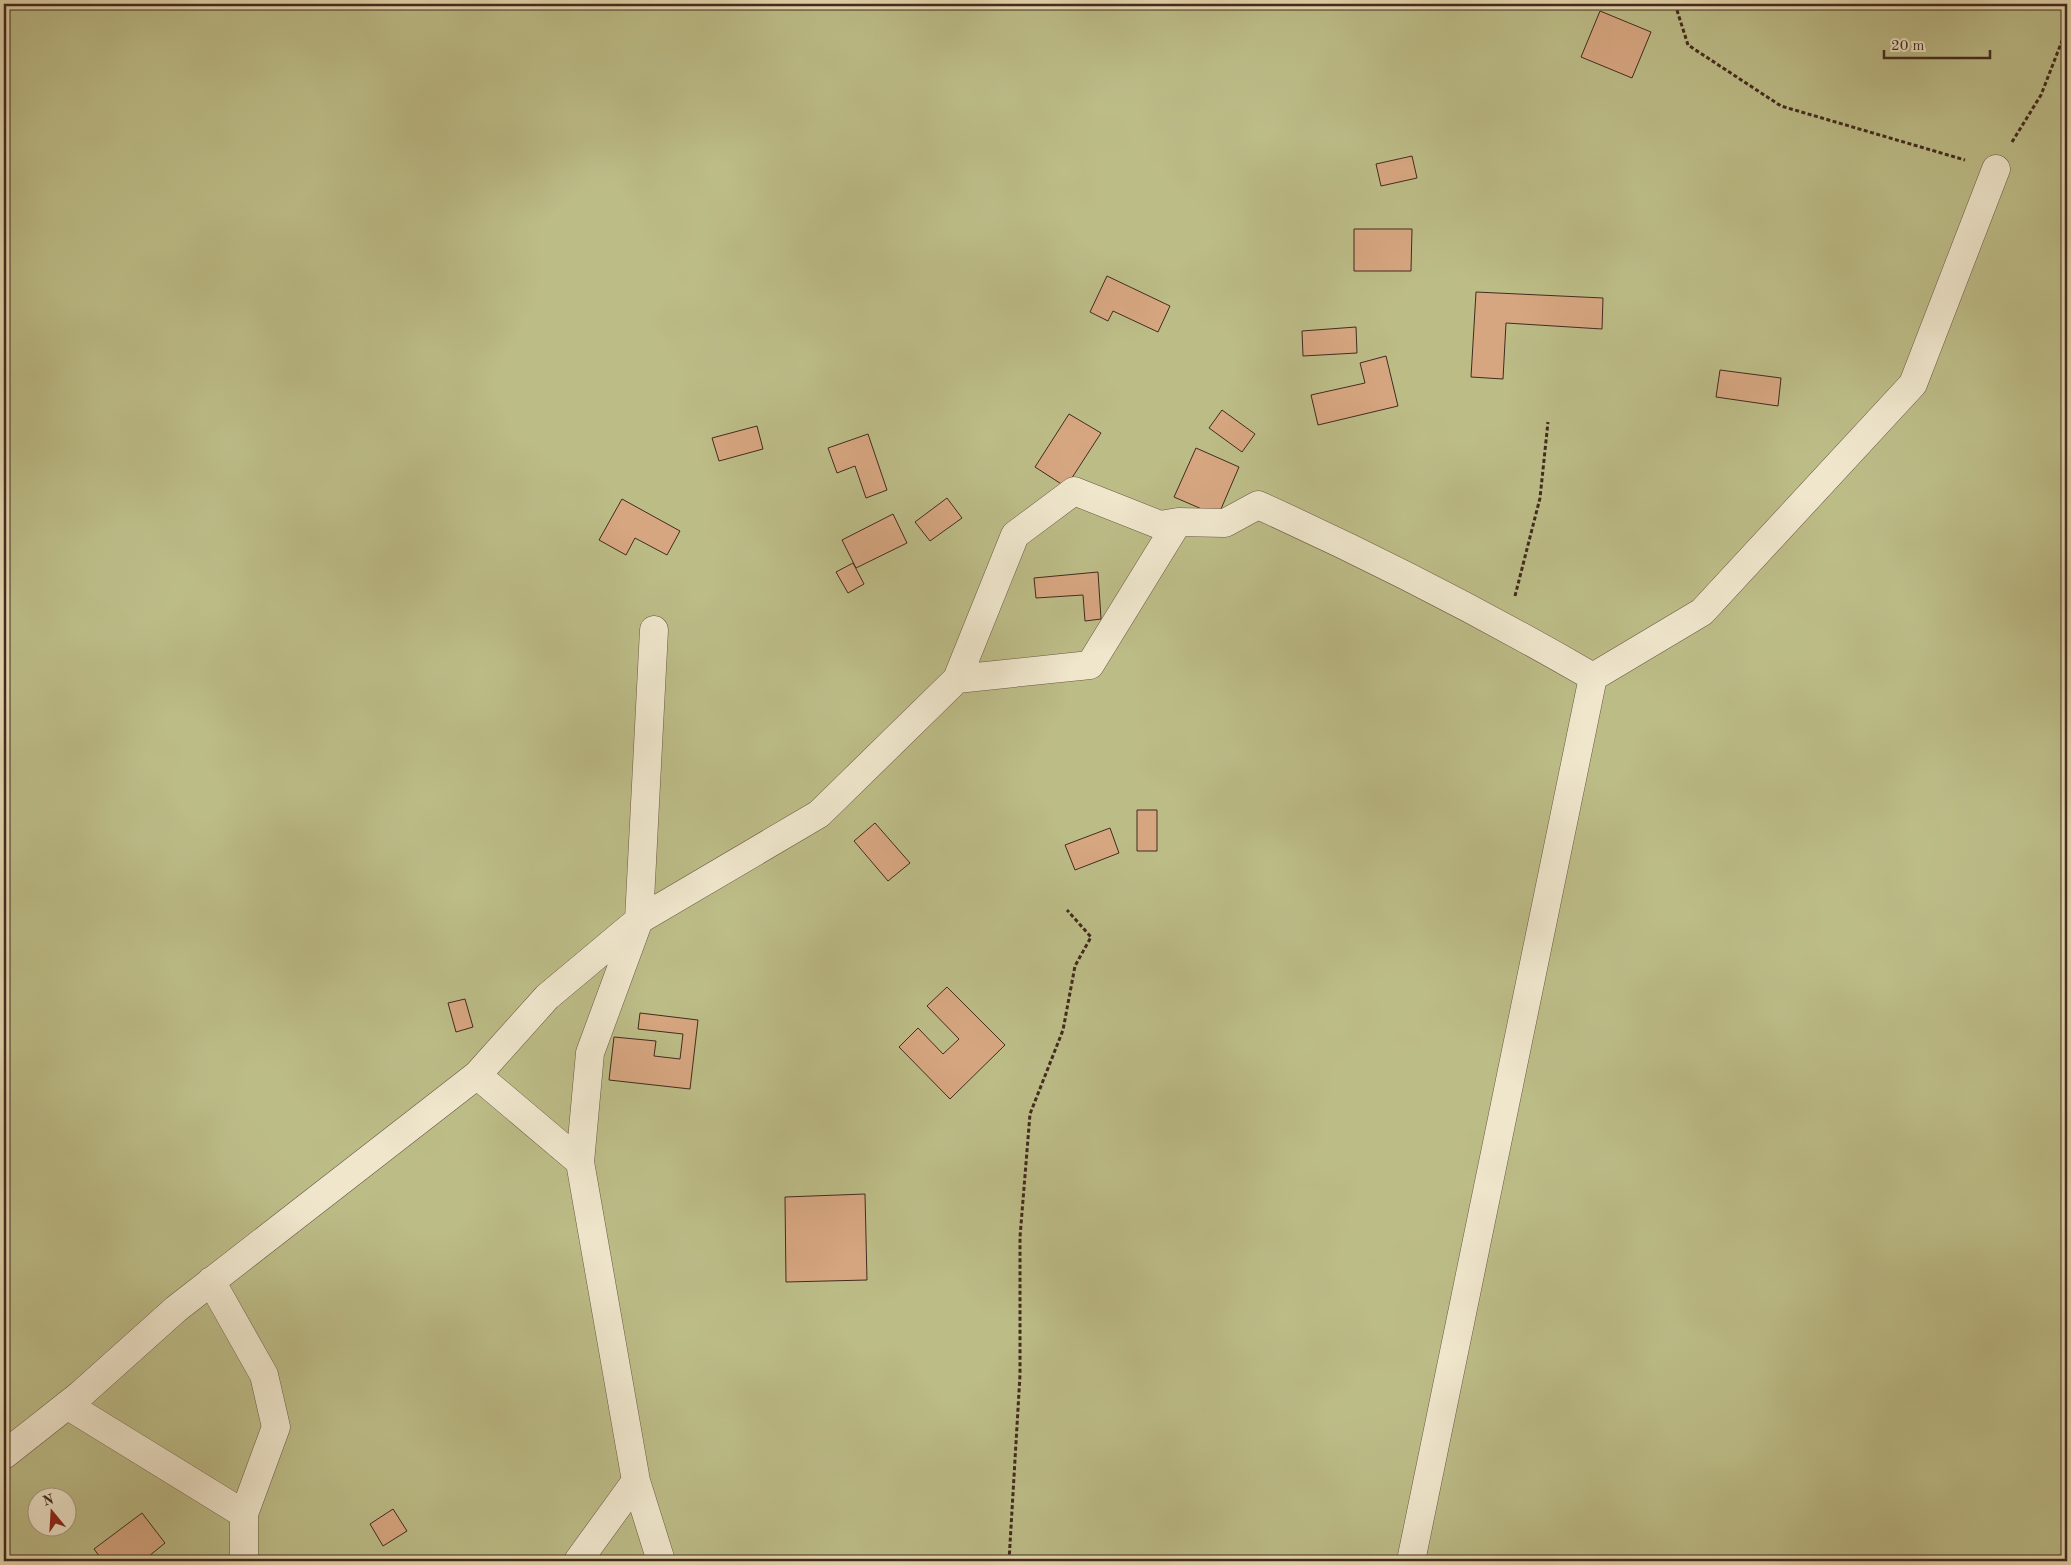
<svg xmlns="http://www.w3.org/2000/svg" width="2071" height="1565" viewBox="0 0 2071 1565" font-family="'Old Standard TT',serif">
	<rect width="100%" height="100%" fill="#e6d8b0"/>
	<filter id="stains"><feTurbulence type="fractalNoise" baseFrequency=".004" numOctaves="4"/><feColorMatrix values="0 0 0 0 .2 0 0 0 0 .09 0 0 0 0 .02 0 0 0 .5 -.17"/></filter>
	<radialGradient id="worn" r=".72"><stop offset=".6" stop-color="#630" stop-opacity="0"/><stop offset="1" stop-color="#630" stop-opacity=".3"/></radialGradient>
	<!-- green -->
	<path fill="#bcbc87" stroke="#7f7452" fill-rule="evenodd" d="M4,4H2067V1561H4ZM38,1498H68V1528H38Z"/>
	<!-- building -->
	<path fill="#d6a681" stroke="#422b1e" d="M1600,11L1651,32L1632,78L1581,57Z
		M1412,156L1417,178L1381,186L1376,164Z
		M1354,229H1412L1411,271H1354Z
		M1107,276L1170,306L1158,332L1113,311L1108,321L1090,312Z
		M1476,292L1603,298L1602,329L1506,323L1503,379L1471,377Z
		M1356,327L1357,353L1303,356L1302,331Z
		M1386,356L1398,406L1318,425L1311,395L1365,383L1360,363Z
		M1720,370L1781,378L1778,406L1716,397Z
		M1222,410L1255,434L1242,452L1209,428Z
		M1069,414L1101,433L1066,487L1035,467Z
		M757,426L763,449L719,461L712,438Z
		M868,434L887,490L866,498L855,466L837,473L828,448Z
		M1196,448L1239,467L1218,516L1174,497Z
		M947,498L962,518L930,541L915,522Z
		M622,499L680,531L667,555L635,538L626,555L599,540Z
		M893,514L907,543L856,568L842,540Z
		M853,563L864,584L848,593L836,572Z
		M1098,572L1101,619L1085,621L1083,595L1036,598L1034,578Z
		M1137,810H1157V851H1137Z
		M875,823L910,863L888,881L854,841Z
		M1110,828L1119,853L1075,870L1065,845Z
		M947,987L1005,1045L950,1099L899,1047L918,1028L943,1054L959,1039L927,1006Z
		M465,999L473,1027L456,1032L448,1003Z
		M640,1013L698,1020L690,1089L609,1080L614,1037L656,1041L654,1056L680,1059L683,1034L638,1029Z
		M865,1194L867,1280L786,1282L785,1197Z
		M393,1509L407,1531L383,1546L370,1524Z
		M142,1513L165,1543L143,1561H103L94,1549Z"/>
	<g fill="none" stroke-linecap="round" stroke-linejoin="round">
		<defs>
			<path id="minor" d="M957,679L1090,665L1178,522
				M477,1075L580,1162
				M211,1281L264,1375L276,1427L244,1514
				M67,1405L244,1514V1561
				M4,1455L80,1395L176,1309L477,1075L547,997L639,920L819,814L957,679L1015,535L1074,491L1160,525L1178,522L1225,523L1258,505C1373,557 1484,614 1593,677
				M636,1481L580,1162L590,1053L639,920L654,630
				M578,1561L636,1481L661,1561
				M1411,1561L1593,677L1702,612L1913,384L1996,169"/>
		</defs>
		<!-- minor casing -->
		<use href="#minor" stroke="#6b5642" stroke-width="29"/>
		<!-- path -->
		<path stroke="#422b1e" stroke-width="3" stroke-dasharray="4 2.5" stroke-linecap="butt" d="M1675,4L1688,45L1781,106L1965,160
			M2012,142L2041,95L2067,28
			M1515,596L1540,498L1548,422
			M1009,1561L1020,1375V1237L1030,1114L1063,1030L1075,966L1091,937L1067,910"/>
		<!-- minor -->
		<use href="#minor" stroke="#efe6cc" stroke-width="28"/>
	</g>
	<!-- margin -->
	<rect width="2071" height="1565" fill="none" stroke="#e6d8b0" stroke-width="20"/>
	<rect x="5" y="5" width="2061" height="1555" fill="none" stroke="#422b1e" stroke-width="2.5"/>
	<rect x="10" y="10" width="2051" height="1545" fill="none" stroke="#422b1e"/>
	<!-- north arrow -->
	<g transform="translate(52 1512) rotate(342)"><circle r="24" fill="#efe6cc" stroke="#aa9b86"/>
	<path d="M0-4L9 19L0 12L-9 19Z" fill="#8f2418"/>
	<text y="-8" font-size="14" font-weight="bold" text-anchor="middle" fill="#422b1e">N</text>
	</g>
	<!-- scale -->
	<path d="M1884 50v8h106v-8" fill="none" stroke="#422b1e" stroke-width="2.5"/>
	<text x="1891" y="50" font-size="15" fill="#422b1e" stroke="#efe6cc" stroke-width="4" paint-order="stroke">20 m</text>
	<rect width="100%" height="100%" filter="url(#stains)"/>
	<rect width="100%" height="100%" fill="url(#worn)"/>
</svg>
